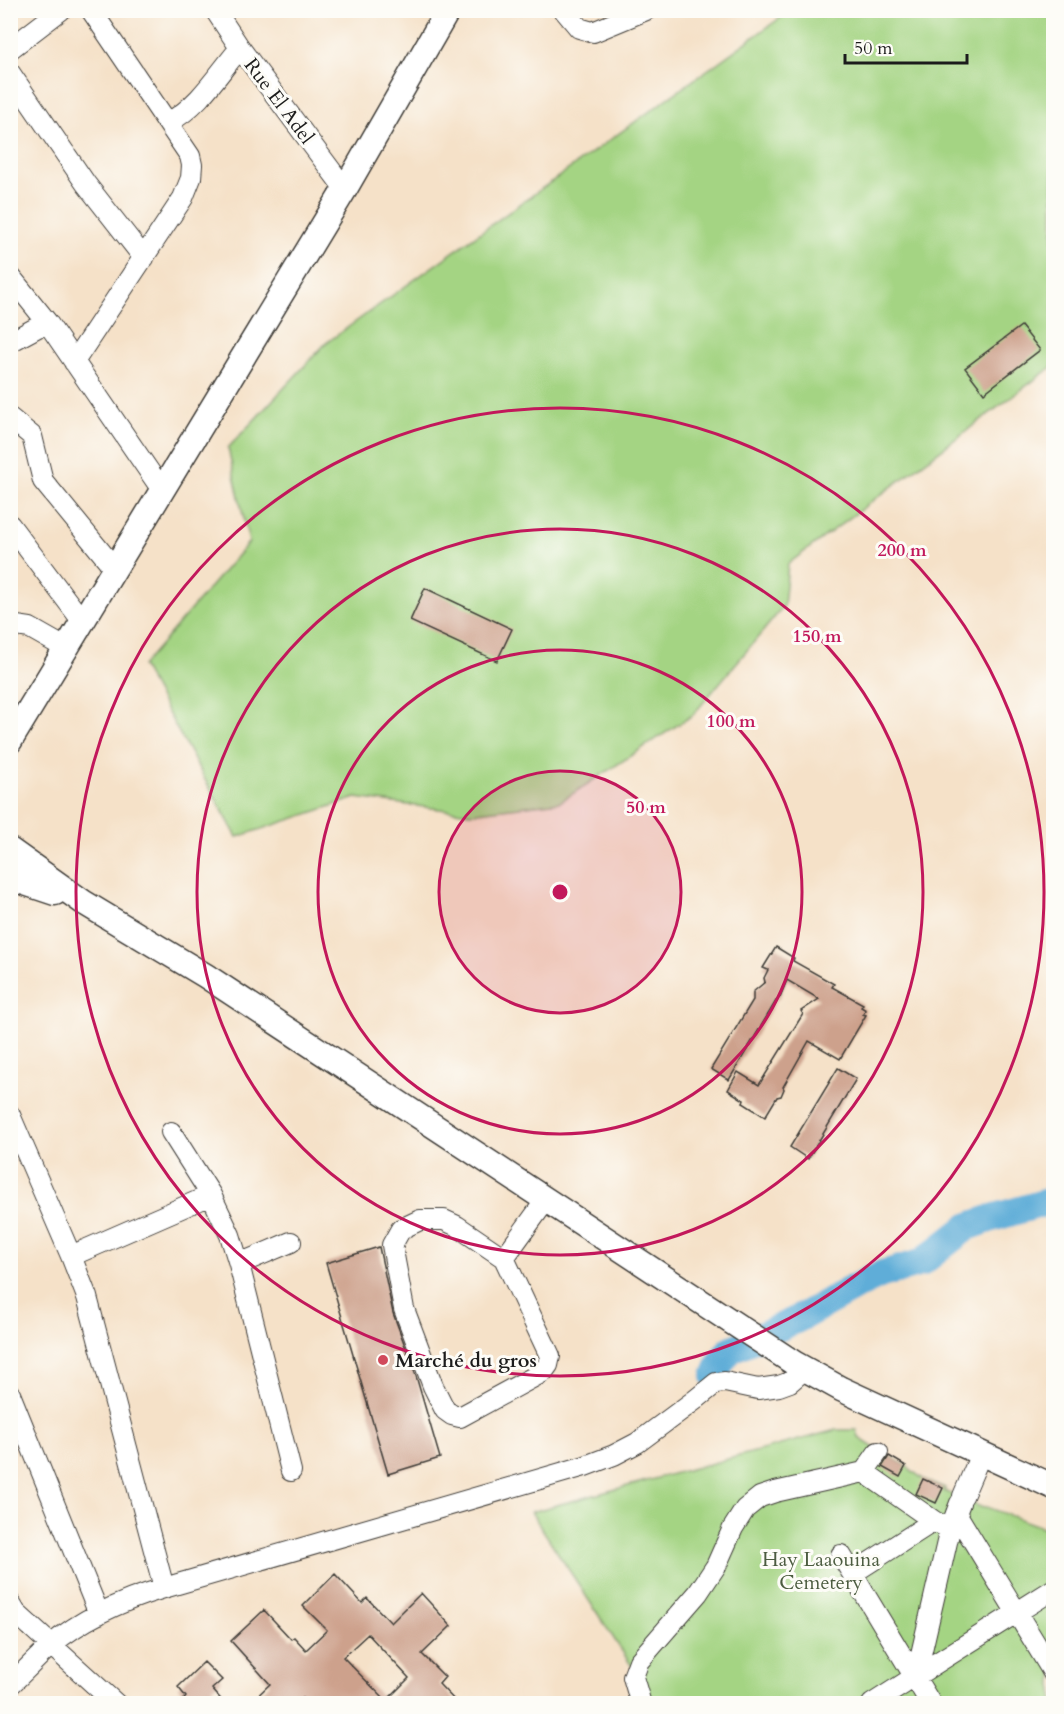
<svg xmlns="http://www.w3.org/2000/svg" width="1064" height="1714" viewBox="0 0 1064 1714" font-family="Cardo,serif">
	<rect width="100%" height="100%" fill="#fdfcf7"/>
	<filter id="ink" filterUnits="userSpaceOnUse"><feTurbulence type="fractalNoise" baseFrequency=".0167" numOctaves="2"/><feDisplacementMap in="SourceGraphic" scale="12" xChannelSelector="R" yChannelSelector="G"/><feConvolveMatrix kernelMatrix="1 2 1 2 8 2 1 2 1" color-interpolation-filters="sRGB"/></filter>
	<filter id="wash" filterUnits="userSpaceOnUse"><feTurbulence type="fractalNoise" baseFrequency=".008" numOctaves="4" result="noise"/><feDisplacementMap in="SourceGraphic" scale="24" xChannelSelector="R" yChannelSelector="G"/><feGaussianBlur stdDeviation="1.35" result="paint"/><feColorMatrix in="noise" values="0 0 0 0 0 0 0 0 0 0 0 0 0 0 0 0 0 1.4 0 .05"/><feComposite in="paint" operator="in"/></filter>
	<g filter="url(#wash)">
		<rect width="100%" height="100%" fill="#f5e1c8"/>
		<!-- green -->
		<path fill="#a4d483" stroke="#607850" stroke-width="1.5" d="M1048,10L1053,14V366L788,564L784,606L693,715L560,802L470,813L356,798L237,837L142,666L249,542L228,448L326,343L790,11Z
			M836,1430H857L859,1438L873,1447L906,1466L923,1479L945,1488L944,1491L983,1508L986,1507L1053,1531V1703H656L531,1512Z"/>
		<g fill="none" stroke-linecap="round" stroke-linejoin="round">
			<!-- river -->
			<path stroke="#5eadd8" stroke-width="28" d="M715,1376L721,1362L730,1350L798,1319L857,1286L882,1274L921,1263L967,1227L992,1218L1054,1200"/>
		</g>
		<g id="blocks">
			<!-- building -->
			<path fill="#cda18c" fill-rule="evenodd" d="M1021,326L1040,350L984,393L965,368Z
				M425,588L512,629L497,661L410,621Z
				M776,947L794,958L793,961L834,984L832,987L863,1004L861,1007L866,1010L863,1014L866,1015L840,1059L809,1041L783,1087L784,1089L781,1096L777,1097L765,1117L743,1103L744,1100L728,1090L738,1072L759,1085L803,1014L801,1011L819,999L787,980L780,997L776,1001L729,1080L711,1069L753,1000V992L765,982L764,978L768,970L763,968Z
				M838,1068L856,1079L808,1159L790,1147Z
				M379,1247L393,1313L416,1376L440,1458L388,1474L326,1263Z
				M889,1456L906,1466L900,1477L882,1467Z
				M923,1479L943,1488L936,1503L916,1494Z
				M335,1574L362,1603L367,1598L391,1623L421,1593L451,1626L422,1654L445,1677L439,1684L458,1704H309L303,1698L297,1704H249L270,1684L231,1641L264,1610L291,1639L294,1637L306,1650L327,1630L303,1606ZM368,1634L409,1678L386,1701L343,1657Z
				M204,1662L222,1680L212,1689L225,1704H180L186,1697L178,1687Z"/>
		</g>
	</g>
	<g filter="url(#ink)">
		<use href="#blocks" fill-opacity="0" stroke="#3d3a36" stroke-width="1.5"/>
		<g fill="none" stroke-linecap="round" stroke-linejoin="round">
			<defs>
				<path id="minor" d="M215,10L240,48L345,189
					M564,10L579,28L593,32L646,10
					M10,49L61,10
					M10,73L86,184L144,258
					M169,122C199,106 218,74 240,48
					M10,276L47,322L162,490
					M10,342L47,322
					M74,362L183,198L191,178L192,165L190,156L91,10
					M10,418L32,436L43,481L115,569
					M10,525L83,622
					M10,625L30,628L67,649
					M10,1115L71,1256L87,1297L164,1588
					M171,1132L211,1195L230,1235L239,1264L291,1471
					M420,1220H444L457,1226L504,1258L550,1356L548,1365L543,1372L460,1417L452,1415L445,1410L433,1386L404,1309L392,1245L401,1229Z
					M71,1256L211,1195
					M504,1258L546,1200
					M239,1264L291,1242
					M10,1394L99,1614
					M864,1472L934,1521L950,1529
					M963,1496L981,1454
					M956,1513L1054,1674
					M841,1555L931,1704
					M853,1573L934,1521
					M10,1603L16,1613L116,1704
					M916,1676L1054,1589
					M10,1685C24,1672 37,1658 51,1645C83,1618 124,1600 164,1588L585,1466L614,1455L637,1443L695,1400L716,1383L725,1382L758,1389L779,1386L790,1382L805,1369
					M641,1704L633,1677L639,1661L698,1593L716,1566L733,1528L745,1509L760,1497L775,1492L864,1472L878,1452
					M872,1704L916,1676L950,1529L960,1503"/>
				<path id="major" d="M10,741L345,189L448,10
					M10,850L83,902L206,976L794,1363L841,1389L1054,1487
					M10,878L55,893"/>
			</defs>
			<!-- minor casing -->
			<use href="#minor" stroke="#3d3a36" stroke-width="22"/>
			<!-- major casing -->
			<use href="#major" stroke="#3d3a36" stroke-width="27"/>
			<!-- minor -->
			<use href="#minor" stroke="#fff" stroke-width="20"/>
			<!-- major -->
			<use href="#major" stroke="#fff" stroke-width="24"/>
		</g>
	</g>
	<!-- distance rings -->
	<circle cx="560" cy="892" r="121" fill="#c2185b" fill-opacity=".12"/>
	<g fill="none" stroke="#c2185b" stroke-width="3">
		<circle cx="560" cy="892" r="121"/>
		<circle cx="560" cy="892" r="242"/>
		<circle cx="560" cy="892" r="363"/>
		<circle cx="560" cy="892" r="484"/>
	</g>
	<!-- markers -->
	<circle fill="#d1495b" stroke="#fdfcf7" stroke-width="2" cx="383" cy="1360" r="6"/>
	<g text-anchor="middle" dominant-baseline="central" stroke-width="6" stroke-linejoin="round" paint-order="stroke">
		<!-- street labels -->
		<g font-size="20" fill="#1c1c1c" stroke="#fdfcf7">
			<text transform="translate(279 101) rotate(53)">Rue El Adel</text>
		</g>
		<!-- poi labels -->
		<g font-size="20" font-weight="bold" fill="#1c1c1c" stroke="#fdfcf7" text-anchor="start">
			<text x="395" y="1360">Marché du gros</text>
		</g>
		<!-- park labels -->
		<g font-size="20" fill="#4c5c40" stroke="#fdfcf7">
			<text x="821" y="1559">Hay Laaouina<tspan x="821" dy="23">Cemetery</tspan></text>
		</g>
	</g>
	<circle cx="560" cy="892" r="9" fill="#c2185b" stroke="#fdfcf7" stroke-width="3"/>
	<g font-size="18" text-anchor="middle" font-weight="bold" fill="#c2185b" stroke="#fdfcf7" stroke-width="6" stroke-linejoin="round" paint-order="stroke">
		<text x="902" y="556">200 m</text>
		<text x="817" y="642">150 m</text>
		<text x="731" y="727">100 m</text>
		<text x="646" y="813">50 m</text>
	</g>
	<!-- margin -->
	<rect width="1064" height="1714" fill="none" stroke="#fdfcf7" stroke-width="36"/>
	<!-- scale -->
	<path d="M845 54v9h122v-9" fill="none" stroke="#1c1c1c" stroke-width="3"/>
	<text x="854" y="54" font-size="18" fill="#1c1c1c" stroke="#fdfcf7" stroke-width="4.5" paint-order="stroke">50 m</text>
</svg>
